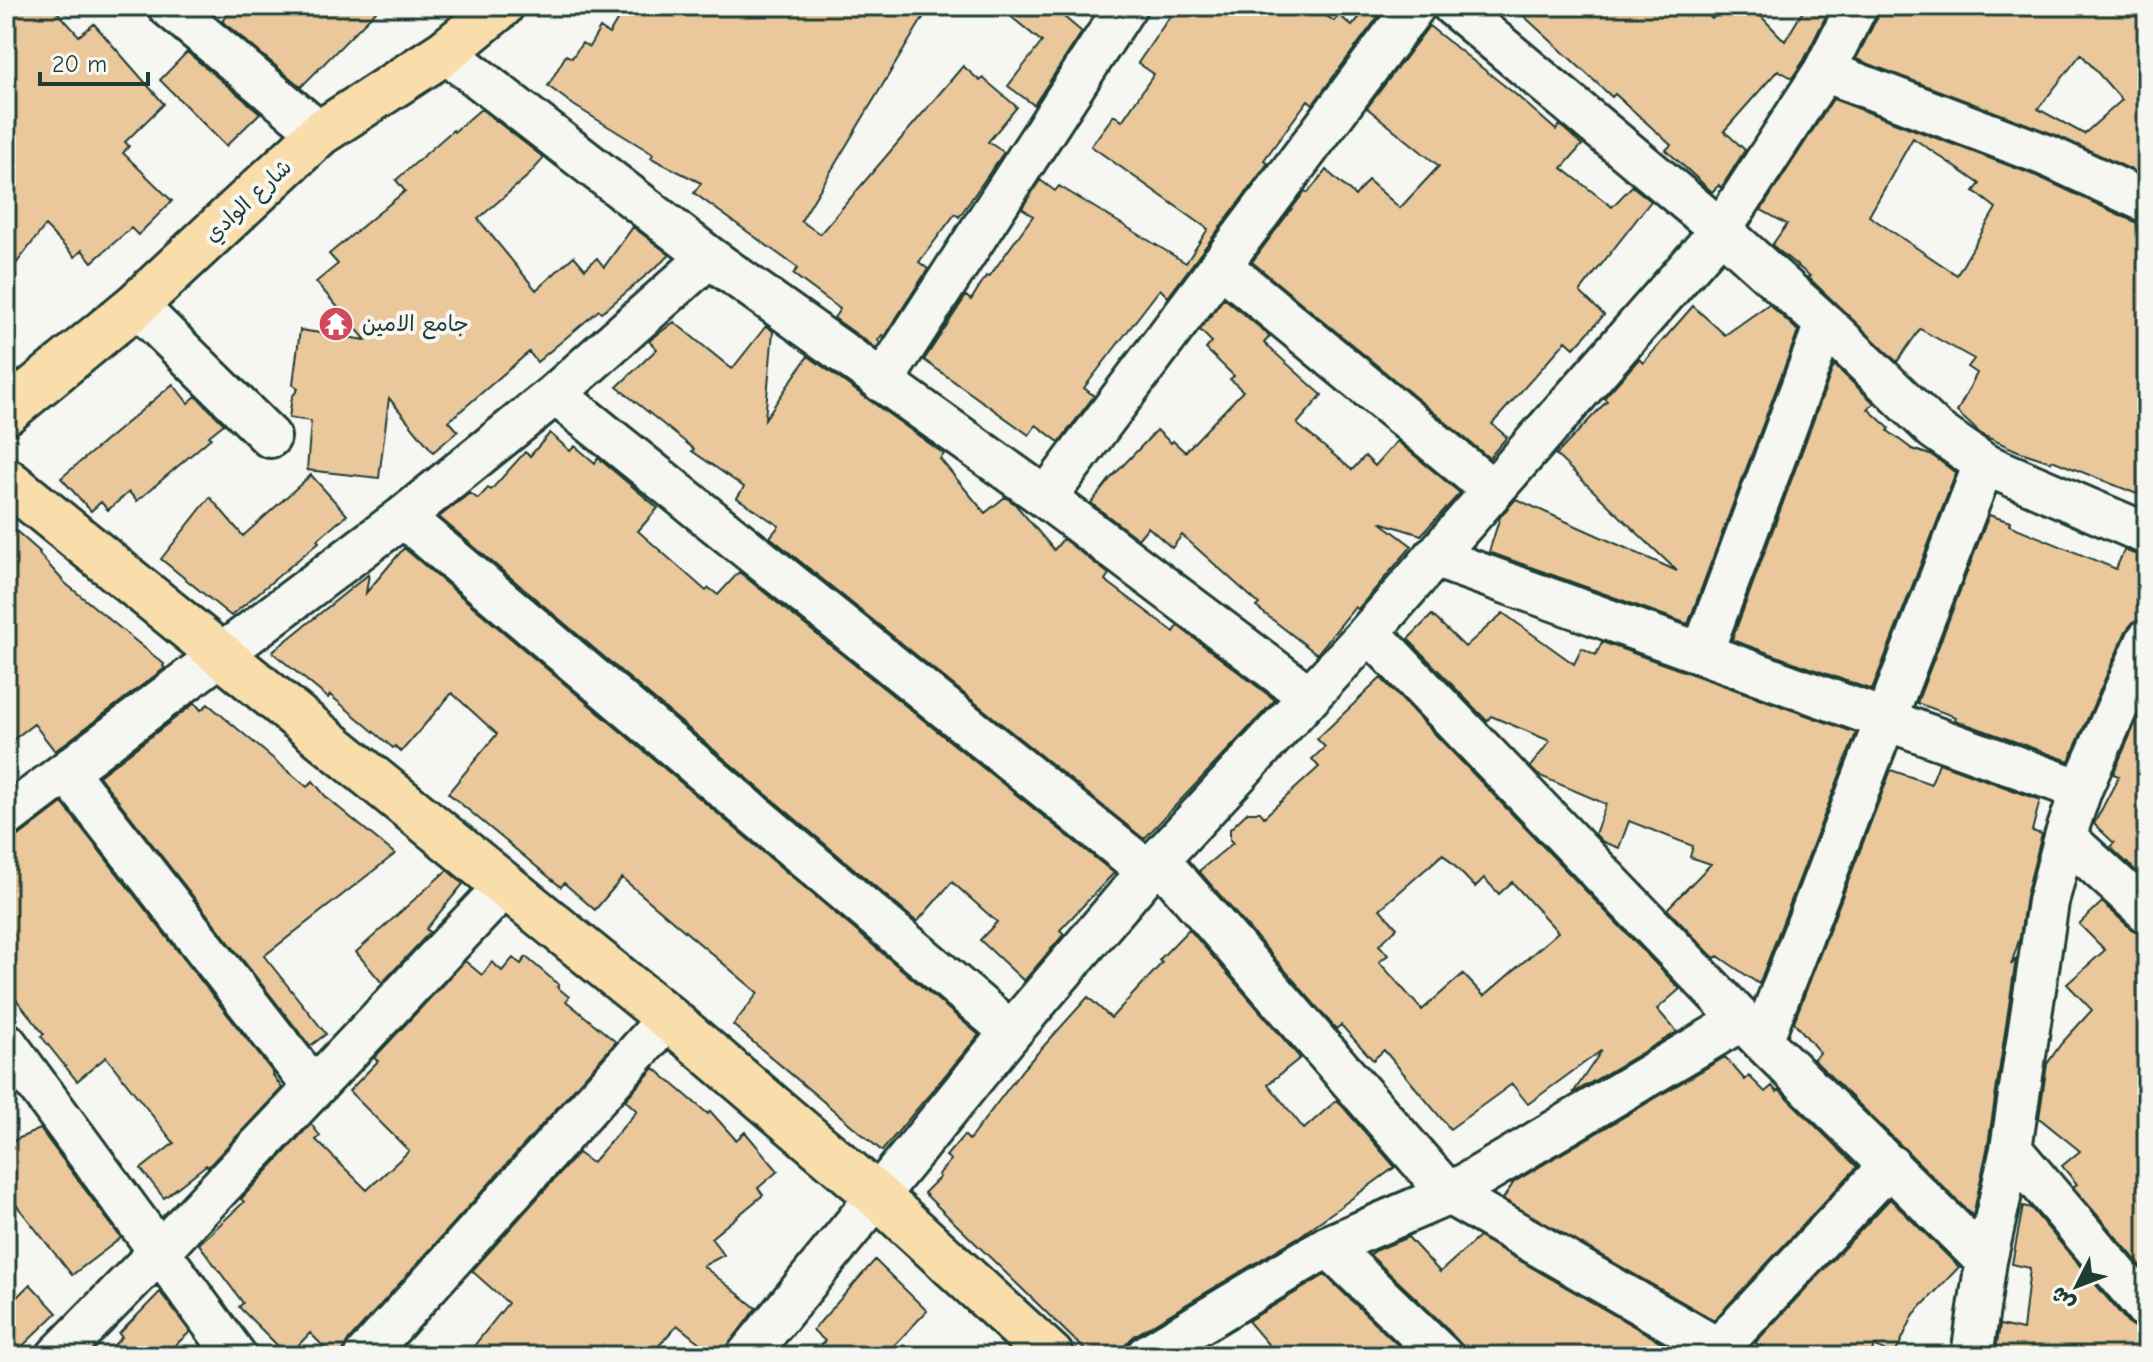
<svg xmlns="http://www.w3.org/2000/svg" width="2153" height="1362" viewBox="0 0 2153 1362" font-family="'Comic Neue','Playpen Sans Arabic',sans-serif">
	<rect width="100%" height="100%" fill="#f6f6f2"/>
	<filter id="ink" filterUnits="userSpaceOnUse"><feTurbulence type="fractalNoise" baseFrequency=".0125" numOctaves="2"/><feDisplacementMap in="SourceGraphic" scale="16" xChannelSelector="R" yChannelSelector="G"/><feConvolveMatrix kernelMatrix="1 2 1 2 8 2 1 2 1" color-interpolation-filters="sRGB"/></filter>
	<g filter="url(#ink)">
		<!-- building -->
		<path fill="#ebc89c" stroke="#1f3d34" stroke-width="2" fill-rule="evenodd" d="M6,6H52L79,36L94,24L164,104L125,142L129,146L123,153L172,201L138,235L131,228L92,262L82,250L75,257L45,226L6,277Z
			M237,6H381L301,87L222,21Z
			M626,6H930L801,221L820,234L963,66L980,81L983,78L1017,107L988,142L1004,152L959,217L955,214L919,262L928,269L884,337L882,335L878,340L880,343L876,348L834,318L840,309L793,274L798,268L694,193L701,183L651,158L653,154L575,106L548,86L566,55L572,58L582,43L589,47L600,28L609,34Z
			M998,6H1051L1082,32L1034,105L1008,86L1042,42Z
			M1177,6H1311L1334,21L1339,15L1352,26L1369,6H1386L1313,104L1308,100L1264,160L1268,163L1168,297L1160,289L1084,388L1094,396L1059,442L1036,425L1029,435L924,360L966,296L971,300L986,276L989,277L1033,216L1022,208L1040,180L1055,191L1059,186L1186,263L1208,229L1091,146L1114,115L1122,121L1154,74L1138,63Z
			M1513,6H1700L1712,19L1725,6H1751L1785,41L1806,6H1831L1804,60L1792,78L1778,70L1724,131L1745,150L1721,188L1719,185L1712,192L1666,150L1671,145L1615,94L1612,97Z
			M1880,6H2147V177L2056,135L1856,59L1878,16ZM2081,54L2122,100L2084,134L2038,109Z
			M1429,26L1515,94L1556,130L1560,125L1582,145L1562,168L1612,207L1632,186L1651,201L1580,292L1604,315L1574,348L1566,341L1492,424L1507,437L1489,458L1252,262L1305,191L1308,193L1326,170L1355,196L1368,180L1400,208L1439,166L1367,108Z
			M187,52L260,113L226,146L160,80Z
			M1833,99L2039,177L2137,223L2147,225V495L2138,492L2137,494L2052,460L2051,462L2018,451L1982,435L1957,412L1977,373L1968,367L1974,359L1920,329L1897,362L1808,277L1810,276L1772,245L1787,224L1761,210ZM1913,138L1980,184L1974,191L1996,208L1957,275L1869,216Z
			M481,109L544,158L529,175L478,219L536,290L574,256L585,269L597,258L604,267L633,227L670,255L610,306L601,312L599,310L537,362L529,352L449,421L458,431L433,452L389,398L379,478L307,470L311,421L289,418L292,397L298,389L293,384L300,330L366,340L316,282L338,264L329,254L405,191L396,180L453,130L454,132Z
			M1224,298L1270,336L1264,343L1322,395L1297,424L1352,470L1365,456L1375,466L1397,441L1460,493L1421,535L1380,522L1412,546L1358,609L1355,607L1317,654L1256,607L1259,604L1182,535L1172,548L1148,527L1138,539L1091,503L1110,479L1157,430L1171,443L1173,441L1185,452L1243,391L1230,379L1234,376L1206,349L1212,342L1200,330Z
			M1769,304L1798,331L1688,624L1489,552L1500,517L1516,499L1677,571L1556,455L1607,401L1604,398L1639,359L1643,363L1693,306L1725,335Z
			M674,322L732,369L766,326L773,331L765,419L808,356L944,454L940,459L985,513L1005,497L1015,504L1054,550L1063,539L1109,574L1105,580L1174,632L1178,626L1275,700L1144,839L770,537L779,526L737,498L744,487L692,451L694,449L617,387L657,349L649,341Z
			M1834,365L1874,403L1868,409L1889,428L1888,431L1912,449L1933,456L1956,473L1872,690L1732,640Z
			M173,384L188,403L196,396L224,424L209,436L211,438L137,501L129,492L108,510L101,502L91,511L61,478Z
			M550,433L570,451L575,446L595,463L598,458L658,508L638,531L706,591L709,588L718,595L739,572L1114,873L1060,930L1064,934L1024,981L980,940L997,922L952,882L917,922L439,517L470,493L478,499L488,488L491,490L525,452L530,456Z
			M311,475L347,515L317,540L319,542L231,616L161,559L210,497L243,536Z
			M1989,515L2010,522L2009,525L2116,569L2124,550L2147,559V617L2134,621L2126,631L2069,761L1955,720L1956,717L1917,703Z
			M6,522L40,552L39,554L65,583L164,664L163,666L165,668L55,751L34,724L6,745Z
			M404,548L979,1035L882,1151L733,1025L758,993L622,878L595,910L564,883L561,887L448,793L497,734L452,693L401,752L395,746L393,748L330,695L328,698L272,652L369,574L366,593Z
			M1503,613L1574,664L1582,648L1596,655L1602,642L1856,733L1759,984L1718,956L1715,959L1667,909L1711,864L1690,857L1693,846L1629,821L1619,848L1603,842L1595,834L1606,804L1538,775L1530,767L1550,741L1491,716L1487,721L1408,639L1432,615L1465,647Z
			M1381,678L1680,989L1657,1009L1677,1032L1573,1093L1602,1050L1528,1104L1512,1084L1450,1129L1384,1050L1373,1060L1341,1025L1336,1029L1199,871L1233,843L1230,840V829L1248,812H1260L1264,817L1319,767L1312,759L1325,747L1317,739ZM1443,854L1475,887L1484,878L1499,894L1512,882L1558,932L1484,996L1463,974L1422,1010L1379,962L1388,955L1379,945L1397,928L1380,909Z
			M2147,697V881L2110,847L2114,843L2094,824L2119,776L2113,774Z
			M195,703L201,710L208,704L307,787L313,781L327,798L395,854L264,956L326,1034L310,1046L99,776Z
			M1939,763L2040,800L2032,831L2042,834L2041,838L2026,896L2020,937L2011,965L2016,959L1988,1145L1973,1216L1813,1059L1820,1053L1794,1022L1891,770L1931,784Z
			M62,803L274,1074L273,1075L282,1088L208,1167L206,1165L164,1198L141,1169L174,1143L106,1057L77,1081L41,1036L44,1034L6,987V840L20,835Z
			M447,870L463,884L426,929L430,932L382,983L356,952Z
			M2102,902L2131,929L2141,934H2147V1273L2073,1187L2077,1184L2062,1166L2080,1151L2039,1118L2047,1064L2061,1044L2092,1010L2067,984L2105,950L2079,924Z
			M1189,929L1300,1058L1268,1084L1304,1129L1337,1100L1395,1167L1300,1236L1134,1336L1126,1344L1124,1351L1115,1356H1091L924,1193L940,1177L938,1175L951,1160L946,1156L964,1135L969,1140L1023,1069L1088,997L1111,1018L1162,963L1159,960Z
			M526,957L559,985L557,987L569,997L566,1001L616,1042L348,1341L343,1351V1356H333L310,1333L288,1356L239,1307L243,1303L199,1244L244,1202L241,1199L311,1124L320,1136L316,1140L367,1190L409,1151L349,1091L378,1061L374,1058L465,961L482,975L492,962L502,971L513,958L521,964Z
			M1725,1057L1745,1080L1749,1076L1765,1092L1772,1086L1777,1092L1779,1090L1857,1167L1714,1320L1503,1199L1514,1182Z
			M654,1068L708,1114L710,1111L736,1140L745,1132L778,1171L758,1188L763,1195L711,1238L724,1255L703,1266L756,1308L720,1356H716L677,1325L650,1356H466L508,1303L472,1271L578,1153L592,1163L637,1111L625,1100Z
			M40,1129L121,1238L72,1275L6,1192V1144Z
			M1890,1199L1959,1267L1914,1314L1894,1356L1874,1346L1870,1356H1782L1755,1343Z
			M2023,1206L2031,1208L2129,1324L2139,1330L2147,1331V1356H1995L2000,1325L2023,1330L2030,1268L2012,1264Z
			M1408,1237L1440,1272L1479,1237L1685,1356H1471L1442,1323L1370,1255L1375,1251Z
			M875,1260L927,1311L884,1356H809L825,1341L813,1330Z
			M1325,1275L1408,1355L1278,1356L1248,1321Z
			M30,1284L57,1313L12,1356H6V1308Z
			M160,1292L190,1332L163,1356H103L122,1337L119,1334Z"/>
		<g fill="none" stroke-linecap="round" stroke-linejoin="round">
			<defs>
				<path id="minor" d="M168,6L320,133
					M1453,6L1721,230L1825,324L1934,429L1984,464L2147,534
					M445,52L709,257L1046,498L1310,697
					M1824,71L2048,156L2147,202
					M1220,265L1492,490
					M136,305L270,437
					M882,382L1126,6
					M555,394L1148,871
					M1046,498L1415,6
					M403,517L1011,1032
					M1434,557L2081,790
					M1369,632L1762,1041L1986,1261
					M1702,653L1825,324
					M67,772L314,1088
					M6,817L403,517L555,394L709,257
					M2065,837L2147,912
					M1159,860L1449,1194L1731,1356
					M1762,1041L1984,464
					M6,1043L236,1356
					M2011,1149L2147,1309
					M1328,1246L1442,1356
					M1718,1349L1890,1165
					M57,1356L158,1253L506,885
					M365,1356L668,1018
					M747,1356L1011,1032L1148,871L1369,632L1721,230L1824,71L1857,6
					M1146,1356L1328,1246L1449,1194L1742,1020
					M1972,1356L1986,1261L2011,1149L2048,902L2065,837L2081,790L2147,640"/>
				<path id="major" d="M6,412L136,305L320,133L445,52L501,6
					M6,480L668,1018L876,1195L1051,1356"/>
			</defs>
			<!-- minor casing -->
			<use href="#minor" stroke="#1f3d34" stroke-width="46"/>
			<!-- major casing -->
			<use href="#major" stroke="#1f3d34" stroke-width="50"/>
			<!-- minor -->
			<use href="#minor" stroke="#f6f6f2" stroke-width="40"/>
			<!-- major -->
			<use href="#major" stroke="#f9deab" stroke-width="44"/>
		</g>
	</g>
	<!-- icons -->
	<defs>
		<symbol id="temple-disc" viewBox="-11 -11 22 22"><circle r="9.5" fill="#d1495b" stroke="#f6f6f2"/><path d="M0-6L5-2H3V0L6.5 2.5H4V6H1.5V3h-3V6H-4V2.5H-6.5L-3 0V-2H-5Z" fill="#fff"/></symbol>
	</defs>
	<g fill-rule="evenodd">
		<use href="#temple-disc" x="316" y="304" width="40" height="40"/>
	</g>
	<g text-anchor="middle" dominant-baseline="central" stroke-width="8" stroke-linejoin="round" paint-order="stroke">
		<!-- street labels -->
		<g font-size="22" fill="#1f3d34" stroke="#f6f6f2">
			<text transform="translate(248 201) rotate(-43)">شارع الوادي</text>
		</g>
		<!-- poi labels -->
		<g font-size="22" fill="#1f3d34" stroke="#f6f6f2" text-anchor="start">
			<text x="362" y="324">جامع الامين</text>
		</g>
	</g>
	<!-- margin -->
	<rect width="2153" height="1362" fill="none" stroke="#f6f6f2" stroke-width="32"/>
	<rect x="16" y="16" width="2121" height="1330" fill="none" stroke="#1f3d34" stroke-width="3" filter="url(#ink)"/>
	<!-- north arrow -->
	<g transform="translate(2077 1286) rotate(228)" stroke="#f6f6f2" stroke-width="6" paint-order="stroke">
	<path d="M0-6L14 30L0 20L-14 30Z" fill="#1f3d34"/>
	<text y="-12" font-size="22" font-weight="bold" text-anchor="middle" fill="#1f3d34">ش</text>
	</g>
	<!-- scale -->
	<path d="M40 72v12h108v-12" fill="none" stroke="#1f3d34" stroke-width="4"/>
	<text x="52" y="72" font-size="24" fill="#1f3d34" stroke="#f6f6f2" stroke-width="6" paint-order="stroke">20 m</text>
</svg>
